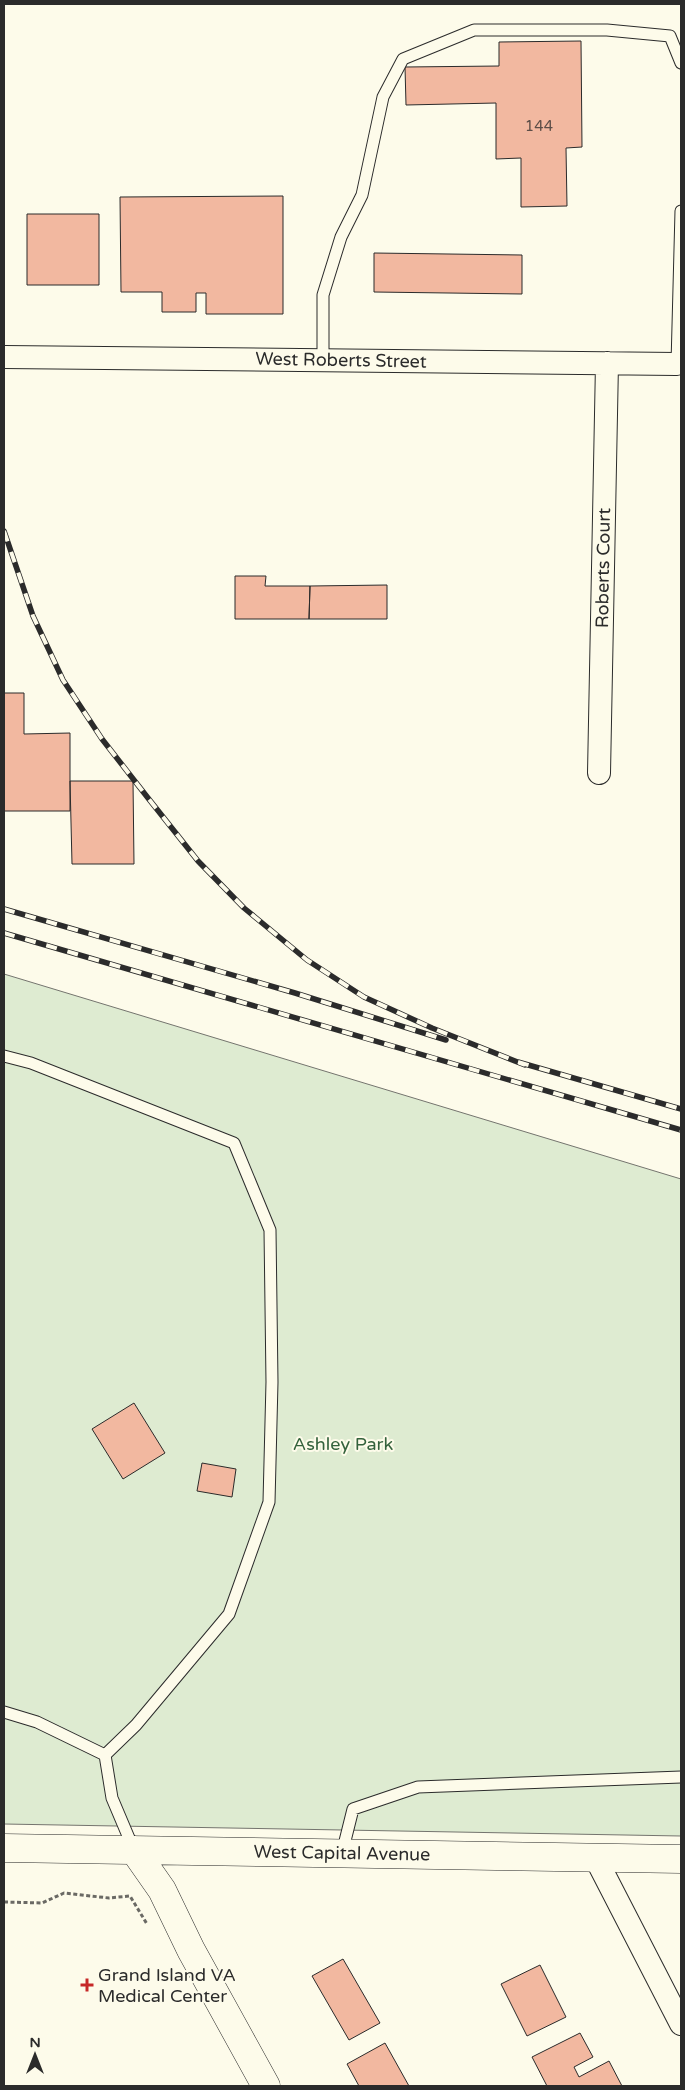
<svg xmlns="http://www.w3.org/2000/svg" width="685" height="2090" viewBox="0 0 685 2090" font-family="'Varela Round',sans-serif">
	<rect width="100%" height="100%" fill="#fdfbea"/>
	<!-- green -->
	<path fill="#deebd1" stroke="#74746e" d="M4,974L681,1179V1836L4,1824Z"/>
	<!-- building -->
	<path fill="#f2b8a0" stroke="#2b2b2b" d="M581,41L582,147L566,148L567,206L521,207V158L496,159V103L406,105L405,67L499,66V42Z
		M283,196V314H206V293H196V312H162V292H121L120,197Z
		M27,214H99V285H27Z
		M374,253L522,255V294L374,292Z
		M235,576H266L265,586H310L309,619H235Z
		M387,585V619H309L310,586Z
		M4,693H24V734L70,733V811H4Z
		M70,781H133L134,864H72Z
		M134,1403L165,1453L123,1479L92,1429Z
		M202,1463L236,1469L232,1497L197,1491Z
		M343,1959L380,2023L349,2040L312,1976Z
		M540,1965L566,2017L527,2036L501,1984Z
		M580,2033L593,2057L574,2067L579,2077L609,2061L622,2086H547L532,2057Z
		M385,2043L409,2086H359L347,2064Z"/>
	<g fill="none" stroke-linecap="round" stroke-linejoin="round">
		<defs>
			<path id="lane" d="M323,360V295L341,237L362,195L383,97L403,59L474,30H607L670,36L681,63
				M680,364H677L681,211
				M4,1056L31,1063L234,1143L270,1230L272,1382L269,1502L229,1614L136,1725L105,1755
				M4,1712L37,1722L105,1755
				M105,1755L112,1798L134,1850
				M342,1853L353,1809L418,1787L681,1777"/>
			<path id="street" d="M4,357L677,364
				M599,773L607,363
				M595,1857L681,2024"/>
			<path id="secondary" d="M4,1848L681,1859
				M134,1850L162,1890L191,1950L266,2086"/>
		</defs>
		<!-- lane casing -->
		<use href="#lane" stroke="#2b2b2b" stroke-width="13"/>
		<!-- street casing -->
		<use href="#street" stroke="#2b2b2b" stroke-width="24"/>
		<!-- secondary casing -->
		<use href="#secondary" stroke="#2b2b2b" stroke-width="29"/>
		<!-- path -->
		<path stroke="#6a6964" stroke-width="3" stroke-dasharray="4 2.5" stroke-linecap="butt" d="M4,1902L42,1903L64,1893L109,1898L130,1896L147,1924"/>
		<!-- lane -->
		<use href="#lane" stroke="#fdfbea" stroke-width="11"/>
		<!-- street -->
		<use href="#street" stroke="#fdfbea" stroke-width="22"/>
		<!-- secondary -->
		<use href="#secondary" stroke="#fdfbea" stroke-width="28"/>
		<defs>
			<path id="rail" d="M4,531L33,616L63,680L102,739L148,798L198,861L244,908L307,960L364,997L432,1028L525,1065
				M4,909L295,993L446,1040
				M4,933L681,1130
				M518,1062L681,1109"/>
		</defs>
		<!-- rail casing -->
		<use href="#rail" stroke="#2b2b2b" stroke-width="5.5"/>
		<!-- rail -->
		<use href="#rail" stroke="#fdfbea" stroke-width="4" stroke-dasharray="11" stroke-linecap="butt"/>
	</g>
	<!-- markers -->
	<path fill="#c62828" stroke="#fdfbea" stroke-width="2" d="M84.5 1977.5h5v5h5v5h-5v5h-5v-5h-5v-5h5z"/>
	<g text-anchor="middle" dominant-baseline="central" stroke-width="4" stroke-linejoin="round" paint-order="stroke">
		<!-- number labels -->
		<g font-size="15" fill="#5d4e48">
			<text x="539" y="126">144</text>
		</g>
		<!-- street labels -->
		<g font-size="18" fill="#2b2b2b" stroke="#fdfbea">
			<text transform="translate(341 360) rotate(1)">West Roberts Street</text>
			<text transform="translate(603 568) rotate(-89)">Roberts Court</text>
			<text transform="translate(342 1853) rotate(1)">West Capital Avenue</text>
		</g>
		<!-- park labels -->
		<g font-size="18" fill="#34623c" stroke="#fdfbea">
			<text x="343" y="1444">Ashley Park</text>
		</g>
		<!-- poi labels -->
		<g font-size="18" fill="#2b2b2b" stroke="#fdfbea" text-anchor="start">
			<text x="98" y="1975">Grand Island VA<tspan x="98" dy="21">Medical Center</tspan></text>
		</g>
	</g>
	<!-- border -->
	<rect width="685" height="2090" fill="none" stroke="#2b2b2b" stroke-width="10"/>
	<!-- north arrow -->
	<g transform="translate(35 2055)" stroke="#fdfbea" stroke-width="4" paint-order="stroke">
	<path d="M0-4L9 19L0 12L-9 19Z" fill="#2b2b2b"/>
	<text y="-8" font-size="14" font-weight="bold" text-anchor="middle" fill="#2b2b2b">N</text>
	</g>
</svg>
